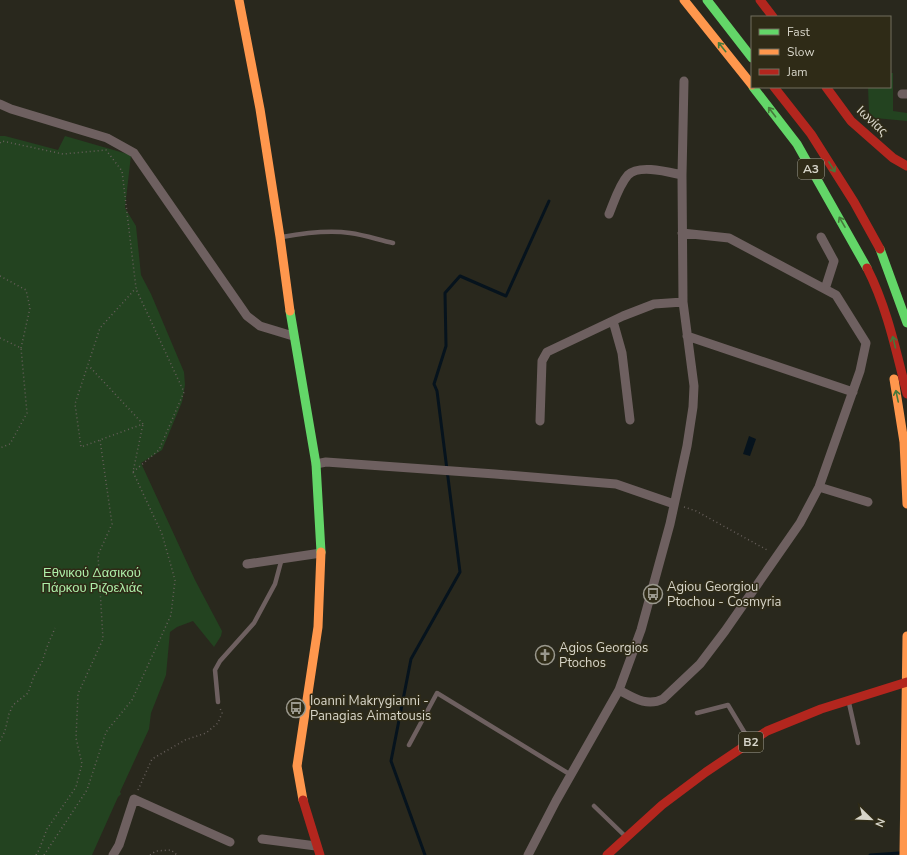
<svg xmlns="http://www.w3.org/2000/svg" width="907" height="855" viewBox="0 0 907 855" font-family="'Nunito Sans',sans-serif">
	<rect width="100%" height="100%" fill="#29281d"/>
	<!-- green -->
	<path fill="#234320" d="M890,73H893V111L907,113V121L875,118L869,112L868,87H890Z
		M0,136H5L58,150L65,136L131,155L125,208L136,226L141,275L151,294L184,372L185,385L182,402L162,450L141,463L195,580L222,631L221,636L214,647L193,621L177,627L170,632L166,675L151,713L149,729L120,792L121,794L118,797L92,855H0Z"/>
	<!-- water -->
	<path fill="#06131d" d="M749,436L756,439L750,456L743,454Z"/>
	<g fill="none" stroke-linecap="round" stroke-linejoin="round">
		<!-- stream -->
		<path stroke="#06131d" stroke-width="3" d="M425,855L391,761L411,659L460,572L437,391L434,384L446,346L445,293L460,276L506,296L549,201
			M870,855L899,853"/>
		<!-- path -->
		<path stroke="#675f5b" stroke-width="1.5" stroke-dasharray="1 3" stroke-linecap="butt" d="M0,143L2,141L63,154L106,150L122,171L136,288L100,328L75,404L81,447L143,424L89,366
			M0,276L26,290L30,308L21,348
			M0,338L21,348L27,413L10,444L0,448
			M133,472L159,450L184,392L136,289
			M684,507L696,511L769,551
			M0,741L5,731L9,714L13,705L28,693L34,676L42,662L47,647L55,628
			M138,790L152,759L185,740L206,733L218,723L222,713L220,708
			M36,855L39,850L47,829L76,787L82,764L76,738L78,694L103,639L98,555L112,524L100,440
			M44,855L87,790L106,732L132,700L171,615L175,580L162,534L133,472L143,424
			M150,855L156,851L171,850L177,855"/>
		<!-- lane -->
		<path stroke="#6e6060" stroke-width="4.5" d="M282,237C304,233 328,230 350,233C365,235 379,240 393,243
			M218,702L215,670L220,661L254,623L275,584L282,558
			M849,703L858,743
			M697,713L728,705L749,740
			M409,745L437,693L571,775
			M594,806L624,835"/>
		<!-- street -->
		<path stroke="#6e6060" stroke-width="9" d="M902,94H907
			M0,104L11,109L107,138L134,153L247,316L260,326L293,336
			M609,214C614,202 619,185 628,175C639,164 668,172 682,175
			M821,237L834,261L825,289
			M613,321L622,353L630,420
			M687,336L853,392
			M540,421L542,361L547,352L623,316L654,304L683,302
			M316,464L326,462L495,474L616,484L674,504
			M819,487L868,502
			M247,564L321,553
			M619,690C634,698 647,707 663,699L700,664L725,631L800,523L819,487L860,371L866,343L836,295L729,238L682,233
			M262,839L316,846
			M113,855L119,845L134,799L230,842
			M528,855L556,801L619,690L641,630L670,524L687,446L693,407L694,386L683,302L682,175L684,81"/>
		<!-- fast -->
		<path stroke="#63d668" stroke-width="9" d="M707,0L752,58
			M753,87L797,144L867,268
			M880,249L907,323
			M290,311L316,464L321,552"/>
		<!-- slow -->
		<path stroke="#ff974d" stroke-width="9" d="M239,0L260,109L280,237L290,311
			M684,0L752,85
			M894,379L904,442L907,504
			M303,800L297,766L318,627L321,552
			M904,855L907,636"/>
		<!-- jam -->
		<path stroke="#b3261e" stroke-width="9" d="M760,0L773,17
			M774,87L811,134L854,202L880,249
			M826,87L851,121L893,158L907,166
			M867,268C887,307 896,351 907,394
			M303,800L320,855
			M607,855L662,805L706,772L767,731L821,709L907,682"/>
	</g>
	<!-- one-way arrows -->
	<defs><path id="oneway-shaft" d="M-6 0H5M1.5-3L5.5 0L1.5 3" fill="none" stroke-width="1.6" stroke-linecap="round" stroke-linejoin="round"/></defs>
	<g stroke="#46783b">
		<use href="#oneway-shaft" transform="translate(722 47) rotate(-129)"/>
		<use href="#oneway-shaft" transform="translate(772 112) rotate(-127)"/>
		<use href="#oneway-shaft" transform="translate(832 167) rotate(58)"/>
		<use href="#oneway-shaft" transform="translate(842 222) rotate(-120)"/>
		<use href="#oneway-shaft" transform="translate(894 342) rotate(-104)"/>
		<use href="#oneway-shaft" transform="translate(897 396) rotate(-102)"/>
	</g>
	<!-- icons -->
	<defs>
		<symbol id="bus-ring" viewBox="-11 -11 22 22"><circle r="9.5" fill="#2f2b17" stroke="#9a988d" stroke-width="1.5"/><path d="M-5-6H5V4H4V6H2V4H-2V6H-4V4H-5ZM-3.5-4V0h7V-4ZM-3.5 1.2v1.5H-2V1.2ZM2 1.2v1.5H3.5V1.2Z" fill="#9a988d"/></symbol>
		<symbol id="church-ring" viewBox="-11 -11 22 22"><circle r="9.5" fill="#2f2b17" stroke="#9a988d" stroke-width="1.5"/><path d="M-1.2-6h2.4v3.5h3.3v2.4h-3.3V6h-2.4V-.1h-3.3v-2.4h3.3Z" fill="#9a988d"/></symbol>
	</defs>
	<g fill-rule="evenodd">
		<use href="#bus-ring" x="642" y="583" width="22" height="22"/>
		<use href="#church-ring" x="534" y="644" width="22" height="22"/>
		<use href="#bus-ring" x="285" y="697" width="22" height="22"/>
	</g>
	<g text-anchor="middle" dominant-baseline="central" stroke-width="3" stroke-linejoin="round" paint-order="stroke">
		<!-- shield labels -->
		<g fill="#2f2b17" stroke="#a5a294" stroke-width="1">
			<rect x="798" y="159" width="26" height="20" rx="3"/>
			<rect x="739" y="732" width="24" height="20" rx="3"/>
		</g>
		<g font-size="12" font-weight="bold" fill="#d7d5c9">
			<text x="811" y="169">A3</text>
			<text x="751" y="742">B2</text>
		</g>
		<!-- street labels -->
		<g font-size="13" fill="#d7d5c9" stroke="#2f2b17">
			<text transform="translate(872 121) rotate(43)">Ιωνίας</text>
		</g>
		<!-- park labels -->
		<g font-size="13" fill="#adefa9" stroke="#2f2b17">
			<text x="92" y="573">Εθνικού Δασικού<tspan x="92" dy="15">Πάρκου Ριζοελιάς</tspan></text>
		</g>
		<!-- poi labels -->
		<g font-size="13" fill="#d7d5c9" stroke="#2f2b17" text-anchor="start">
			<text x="667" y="587">Agiou Georgiou<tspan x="667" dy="15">Ptochou - Cosmyria</tspan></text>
			<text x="559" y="648">Agios Georgios<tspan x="559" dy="15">Ptochos</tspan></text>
			<text x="310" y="701">Ioanni Makrygianni -<tspan x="310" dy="15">Panagias Aimatousis</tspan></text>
		</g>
	</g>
	<!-- legend -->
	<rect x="751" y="16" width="140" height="72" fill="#2f2b17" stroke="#726f5e"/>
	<rect x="759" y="29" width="20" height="6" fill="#63d668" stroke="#726f5e"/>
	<text x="787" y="36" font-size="12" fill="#d7d5c9">Fast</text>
	<rect x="759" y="49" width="20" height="6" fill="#ff974d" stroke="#726f5e"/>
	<text x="787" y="56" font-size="12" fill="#d7d5c9">Slow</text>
	<rect x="759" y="69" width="20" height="6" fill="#b3261e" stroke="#726f5e"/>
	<text x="787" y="76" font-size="12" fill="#d7d5c9">Jam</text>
	<!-- north arrow -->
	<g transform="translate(871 819) rotate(113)" stroke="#2f2b17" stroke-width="3" paint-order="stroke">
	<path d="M0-3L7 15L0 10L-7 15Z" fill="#d7d5c9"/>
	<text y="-6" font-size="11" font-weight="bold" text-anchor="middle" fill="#d7d5c9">N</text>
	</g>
</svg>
